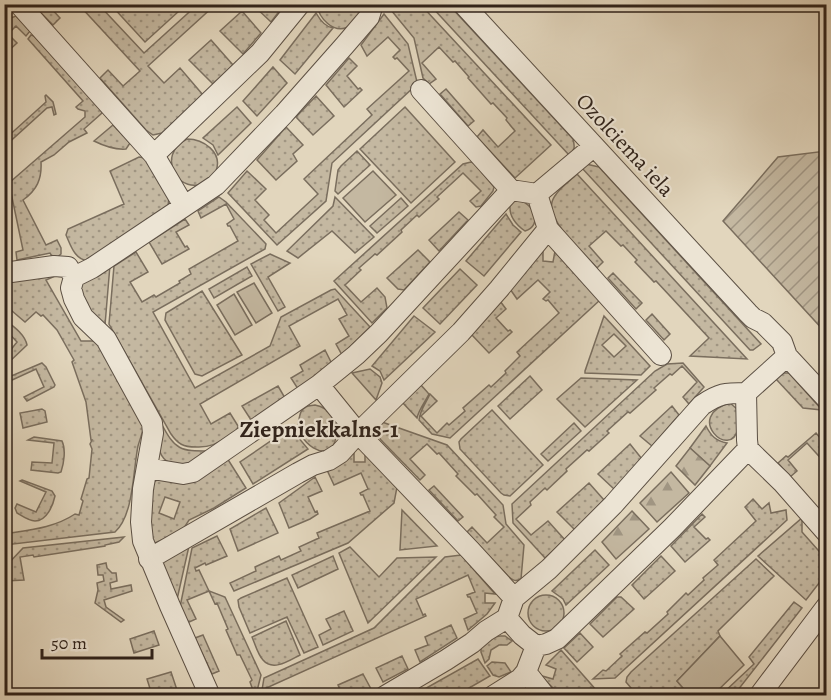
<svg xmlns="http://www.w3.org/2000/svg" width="831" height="700" viewBox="0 0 831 700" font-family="Alegreya,serif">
	<defs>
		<pattern id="grass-dots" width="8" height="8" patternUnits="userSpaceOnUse" patternTransform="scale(1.5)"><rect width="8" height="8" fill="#c4b8a1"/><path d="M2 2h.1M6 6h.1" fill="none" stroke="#a09582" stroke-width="1.8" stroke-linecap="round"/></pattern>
		<pattern id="forest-firs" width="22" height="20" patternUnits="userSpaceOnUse" patternTransform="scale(1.5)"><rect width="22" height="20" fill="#c4b8a1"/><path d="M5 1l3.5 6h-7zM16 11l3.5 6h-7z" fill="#a09582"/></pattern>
		<pattern id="garden-furrows" width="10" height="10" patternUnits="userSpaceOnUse" patternTransform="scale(1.5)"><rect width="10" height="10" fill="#c4b8a1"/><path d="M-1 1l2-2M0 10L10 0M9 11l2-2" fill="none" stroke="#a09582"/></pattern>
	</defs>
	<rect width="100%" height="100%" fill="#e2d6bd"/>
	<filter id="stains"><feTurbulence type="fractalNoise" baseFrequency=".00333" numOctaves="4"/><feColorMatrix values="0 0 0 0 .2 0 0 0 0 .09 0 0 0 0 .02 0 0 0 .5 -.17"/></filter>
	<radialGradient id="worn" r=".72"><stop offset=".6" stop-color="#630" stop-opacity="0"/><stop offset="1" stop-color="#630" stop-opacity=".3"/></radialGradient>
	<!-- grass -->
	<path fill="url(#grass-dots)" stroke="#7a6e5e" stroke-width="1.5" fill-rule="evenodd" d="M365,4C364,11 363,12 358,17C355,20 352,25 348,27C333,34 319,18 317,5Z
		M33,5H48L60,18L53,25Z
		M79,5H99L144,53L197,5H215L148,66L164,83L180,68L203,95L162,133L153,135L146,130L100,78L108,70L123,86L140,71Z
		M111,5H173L179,11L145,42Z
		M253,5H284L271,22Z
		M392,5H421L551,145L515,178L477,137L483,130L498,147L515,131L506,120L507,118L493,103L491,104L468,78L469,77L455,61L453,62L439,47L422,63L436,79L429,84L423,78L414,38L391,10Z
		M430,5H449L573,139C575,147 575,150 569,155Z
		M242,11L261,33L243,54L220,31Z
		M316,13C320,20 325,27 333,28L295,74L280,60Z
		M384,14L408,44L417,82L416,85L332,163L326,201L277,245L228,193L247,171L266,189L255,200L269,215L264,220L276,233L318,194L304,179L372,115L367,109L409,71L397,58L395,59L393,57L400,50L388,37L367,56L361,45Z
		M16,16L30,31L26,36L16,26L8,34L17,43L5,54V20Z
		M31,35L34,36L101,109L102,113L84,129L87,133L69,142L54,155L41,162C42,179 37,190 23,200L46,245L57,240L61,248V254L54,260L50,253L17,260L16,252L23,250L9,183L85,117V111L78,109L76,107L83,101L28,39Z
		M211,40L233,65L213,84L189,60Z
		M349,58L357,66L347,76L358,89L360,88L362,90L344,107L326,85Z
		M273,67L287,83L257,116L243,101Z
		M446,89L474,121L468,126L440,94Z
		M46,95L53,102L56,114L54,115L52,107L47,108L5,146V139L46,102L45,96Z
		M316,96L334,116L313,135L296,117Z
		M237,107L251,123L218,155L213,145L203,138Z
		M405,107L455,162L411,203L360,149Z
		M113,125L130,143L126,149C114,150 104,146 94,141Z
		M286,127L303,145L293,154L297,161L276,180L257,160Z
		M187,139C203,139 223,152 216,171C214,176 211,178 207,181C180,199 154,155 187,139Z
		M357,151L370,165L338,194L335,191L338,170L341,166Z
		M139,157L145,158L169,195L168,207L87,261C74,258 71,246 66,235L68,229L124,204L110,171Z
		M471,162L474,163L494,187L493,191L481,206L476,207L470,201L481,191L463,173L437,197L439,199L419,217L417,215L401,230L402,232L377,255L375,254L359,268L361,270L345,285L361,302L377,288L385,297L387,308L372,323L334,281L463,164Z
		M586,164L599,167L761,344L753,350H750L581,167Z
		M577,174L747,359L690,356L709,338L656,281L654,282L635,262L637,260L623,245L621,246L606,231L589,246L603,262L597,268C585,254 547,222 552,202C555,191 569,182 577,174Z
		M219,197L226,202L266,244L265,249L153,312L195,388L270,346L281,317L331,290L335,289L370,327L342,355L336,344L349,336L339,319L347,315L338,299L289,326L300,346L200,404L211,424L230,413L238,426L237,431C221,440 215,448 196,447C183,447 178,444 171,434L109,324L114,266L136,252L148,272L130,282L142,302L154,295L156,297L180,283L179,281L191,274L189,269L238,241L230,226H228L227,224L234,219L226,204L201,218L198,211Z
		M335,197L374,237L355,253L332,231L298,258L287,251L333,206Z
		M401,198L408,206L377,233L370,226Z
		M515,200C535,201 543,226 525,231C515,224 509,216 510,205Z
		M459,212L468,220L439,251L429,240Z
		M506,214L513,225L521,232L484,276L466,261Z
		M185,219L189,225L176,232L185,247L187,246L189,249L162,264L149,242Z
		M418,250L430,262L404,290L398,289L387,278Z
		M543,250V261L553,262L555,251L600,300L450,438L432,434L419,420C420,410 426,403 430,394L437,401L421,416L437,433L447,423L449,425L465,411L463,408L489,385L491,387L506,373L505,371L520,356L517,352L559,313L548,300L546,301L543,299L550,292L538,280L517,299L510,289Z
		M270,254L290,263L268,277L285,307L278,311L251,264Z
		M110,265L105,325L88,314L79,284Z
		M247,267L252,276L214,298L209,289Z
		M460,269L477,285L440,324L423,308Z
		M57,272L65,277L55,276L46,280L81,341H97L145,423C143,431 140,439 138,446C133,470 134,515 115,532L5,545V534C29,530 54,528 75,514L79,515L83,501L81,499L87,479L89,478L92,449L90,444L92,440H91L86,402L72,362L74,360L57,330L43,315L41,316L36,312L25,322L5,305V281Z
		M613,273L642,303L636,309L608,278Z
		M202,291L242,355L202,376L195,374L165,320L166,313Z
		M500,301L506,309L496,318L508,331L510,330L512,332L489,353L471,334Z
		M652,314L670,334L664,340L646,320Z
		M414,316L435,332L384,380L380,371L372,366Z
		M604,316L650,366L641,375L585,373V371ZM614,334L626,346L614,357L602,345Z
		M4,319C13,326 25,334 27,345L7,364L5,362V357L17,342L5,329Z
		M325,350L332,364L298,389L291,378L303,371L300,365Z
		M42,363L46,367L55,385L54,387L27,401L24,397L44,387L36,369L10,381L9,379L11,376Z
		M683,363L704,387L689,404L683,397L697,382L682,366L672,375L670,374L654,388L656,390L630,413L628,412L607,431L609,433L589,451L587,450L566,469L567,471L547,490L545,488L530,502L531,505L516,519L531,535L548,521L565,540L545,558L513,523L512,504L655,371L667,364Z
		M370,369L380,377L382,383L376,400L352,373Z
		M780,373H789L822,410L803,408L774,377Z
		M530,376L542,390L510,419L498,406Z
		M581,378L637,380L585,427L557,399Z
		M421,385L429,394C425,402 419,409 417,418L402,402Z
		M278,386L285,398L251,420L242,406Z
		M730,403L737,409C737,415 739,422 738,428C731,462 683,416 730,403Z
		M315,405C331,408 338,422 336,437C331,468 293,441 299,419C300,414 301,409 306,407C309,405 312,406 315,405Z
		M672,406L679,415L652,446L640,436Z
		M42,409L45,411L47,422L23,428L20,413Z
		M492,410L543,465L510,496L504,495L501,493L460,449L459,442L461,439Z
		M160,421C176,452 180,451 213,451L188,467C176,465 165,465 160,452Z
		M382,422L447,445L503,505L506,524L524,545L521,579C515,582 512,580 508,576L467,532L472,527L487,543L504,527L494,517L496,515L477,494L475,495L456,476L458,474L439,453L437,454L427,444L410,459L425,475L420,480L381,440L376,433L380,424Z
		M574,423L581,431L548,461L541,454Z
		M294,425L297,436L308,449L253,484L240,462Z
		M706,426C711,436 716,441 727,443L710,466L690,448Z
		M816,433L826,445V464L807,443L788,460L797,471L790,477L778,463L786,456L788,457Z
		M34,437L62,441C66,449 64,463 61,472L58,473L31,470L32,462L52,463L54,443L28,440Z
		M630,444L642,459L614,489L598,474Z
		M354,453V462H365V453L397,487L394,503L348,543L234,591L230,583L256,571L255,567L279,556L281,560L301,551L299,547L319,538L317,533L370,511L363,495H361L360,493L368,489L361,473L334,485L327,470Z
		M227,458L246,488L214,508L189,520L182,531L155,543L151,540L150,534L153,483L157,480L192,481ZM165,497L180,502L174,519L159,513Z
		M315,477L322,491L308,497L315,512L317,511L318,514L310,519L289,528L279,503Z
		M22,480L52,491L55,496C53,505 47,521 35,521C29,521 22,516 17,513L15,508L17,504L36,512L46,492L20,481Z
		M589,483L604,500L575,530L557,512Z
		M434,486L463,517L458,521L429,490Z
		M753,499L762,509L769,503L771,513L786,510L787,520L615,678L593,679L603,670L606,671L622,656L620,654L645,632L647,633L668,614L667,612L686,593L688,595L704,580L703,578L718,565L714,560L756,521L745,507Z
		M266,508L278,533L238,551L230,529Z
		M402,510L437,546L400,550Z
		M702,514L705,517L694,527L706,539L708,538L710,540L685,562L671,546Z
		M802,518V532L826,559V574L806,600L758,556Z
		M217,536L227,556L206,565L205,563L195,568L196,571L199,570L209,591L225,597L261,675L257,691L254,693L250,682L252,680L240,655H237L226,630L228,629L217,603L215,604L209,591L187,600L196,619L187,623L180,607L192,548Z
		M124,537L119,542L105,545V546L34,557L33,555L20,557L24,580L5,581V567L23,548Z
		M189,546L176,604L161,560Z
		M350,547L379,577L397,558L436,557L368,623L339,553Z
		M595,550L609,565L566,605L563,599L552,591Z
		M461,555L495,594L485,593V603H495L487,614L468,630L464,619L477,613L470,597H468L467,595L475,592L468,575L416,599L423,615L425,614L426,616L262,690L264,678L374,628L445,557Z
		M333,556L338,569L298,588L292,575Z
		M661,556L675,571L644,599L632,585Z
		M756,559L774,576L718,631L720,636L677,681L689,695H637L626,682L627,677L631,672Z
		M106,563L107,568L112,573H116L117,581L110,583L111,589L131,585L132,591L104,600L106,607L124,620L121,622L95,603L98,590L97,583L104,581L103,575H98L97,565Z
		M287,578L318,647L304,653L287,617L250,633L239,607L238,600L241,598Z
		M528 613a18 18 0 1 1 36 0a18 18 0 1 1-36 0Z
		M617,597H621L634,609L603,637L590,624Z
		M794,602L802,608L734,695H721L754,664L749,657Z
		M344,611L353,631L323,645L319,635L331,629L326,619Z
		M286,621L300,655C290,660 273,672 263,660C258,655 255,644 252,637Z
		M451,625L457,638L420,662L415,650L428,645L425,637Z
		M154,631L159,645L134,653L130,639Z
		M580,633L593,647L577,662L564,648Z
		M203,635L219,671L212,674L195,638Z
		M500,636H505L512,641L507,645H499L491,650L489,659L485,663L481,652V647L495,637Z
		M561,650L597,691L592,695H560L543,678L542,676L553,679L556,669L546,665Z
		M402,656L408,669L383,682L376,668Z
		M478,659L490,676L457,695H424L421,691Z
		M492,662L505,663L511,672L499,677L493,675L487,666Z
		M171,672L178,693L169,695H152L147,679Z
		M363,674L371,689L359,695H342L338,685Z"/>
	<!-- forest -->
	<path fill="url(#forest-firs)" stroke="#7a6e5e" stroke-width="1.5" d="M690,448L710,466L695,485L676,466Z
		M671,472L689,493L657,522L640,503Z
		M632,511L649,529L616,559L602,542Z"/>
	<!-- garden -->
	<path fill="url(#garden-furrows)" stroke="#7a6e5e" stroke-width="1.5" d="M826,151V333L723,221L778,157Z"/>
	<!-- pitch -->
	<path fill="#c4b8a1" stroke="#7a6e5e" stroke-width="1.5" d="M373,171L396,195L365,222L343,198Z
		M254,283L272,313L256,323L237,292Z
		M234,294L252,325L235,335L217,305Z
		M720,636L744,665L713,695H689L677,681Z"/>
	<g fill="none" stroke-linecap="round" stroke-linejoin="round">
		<defs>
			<path id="minor" d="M19,4L154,155L184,206
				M463,4L748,313L753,318L763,323L782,342L787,356L826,398
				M421,90L511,190
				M154,155L260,53L300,4
				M548,229L661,355
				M4,273L54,266L68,267L74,277
				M319,385L358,433L470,550L514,598
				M746,393L747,440L748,449L782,482L826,532
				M147,468L183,474L193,472L319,385L356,355L379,333L511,190L537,194L593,147
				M149,559L298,473L313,465L329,460L340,453L358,433L461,332L499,289L548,229L537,194
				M536,646L546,644L557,639L584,613L672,528L748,449
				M526,672L545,696
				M210,696L170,606L143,541L141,522L143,489L153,433L152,423L106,339L83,317L74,299L71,288L74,277L92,268L216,185L284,114L345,45L369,17L373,4
				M385,696L446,660L472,643L486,631L507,618
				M493,696L520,679L526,672L536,646L522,635L507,618L514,598L549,569L613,505L702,405C720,393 725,393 746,393L787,356
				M759,696L826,607"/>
		</defs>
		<!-- minor casing -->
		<use href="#minor" stroke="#5c5044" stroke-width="22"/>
		<!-- minor -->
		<use href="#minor" stroke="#ece4d4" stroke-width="20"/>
	</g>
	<g text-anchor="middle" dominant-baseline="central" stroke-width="4.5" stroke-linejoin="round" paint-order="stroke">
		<!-- street labels -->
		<g font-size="22" fill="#30231b" stroke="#ece4d4">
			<text transform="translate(625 145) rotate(47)">Ozolciema iela</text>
		</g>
		<!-- neighbourhood labels -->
		<g font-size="24" font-weight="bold" fill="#30231b" stroke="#ece4d4">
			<text x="319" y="429">Ziepniekkalns-1</text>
		</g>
	</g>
	<!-- margin -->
	<rect width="831" height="700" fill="none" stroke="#e2d6bd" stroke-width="24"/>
	<rect x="6" y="6" width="819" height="688" fill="none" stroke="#30231b" stroke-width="3"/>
	<rect x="12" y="12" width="807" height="676" fill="none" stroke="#30231b" stroke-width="1.5"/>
	<!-- scale -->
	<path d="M42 649v9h110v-9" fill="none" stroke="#30231b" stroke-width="3"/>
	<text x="51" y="649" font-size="18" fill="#30231b" stroke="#ece4d4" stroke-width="4.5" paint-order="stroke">50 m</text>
	<rect width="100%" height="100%" filter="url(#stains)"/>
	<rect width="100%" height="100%" fill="url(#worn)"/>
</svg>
